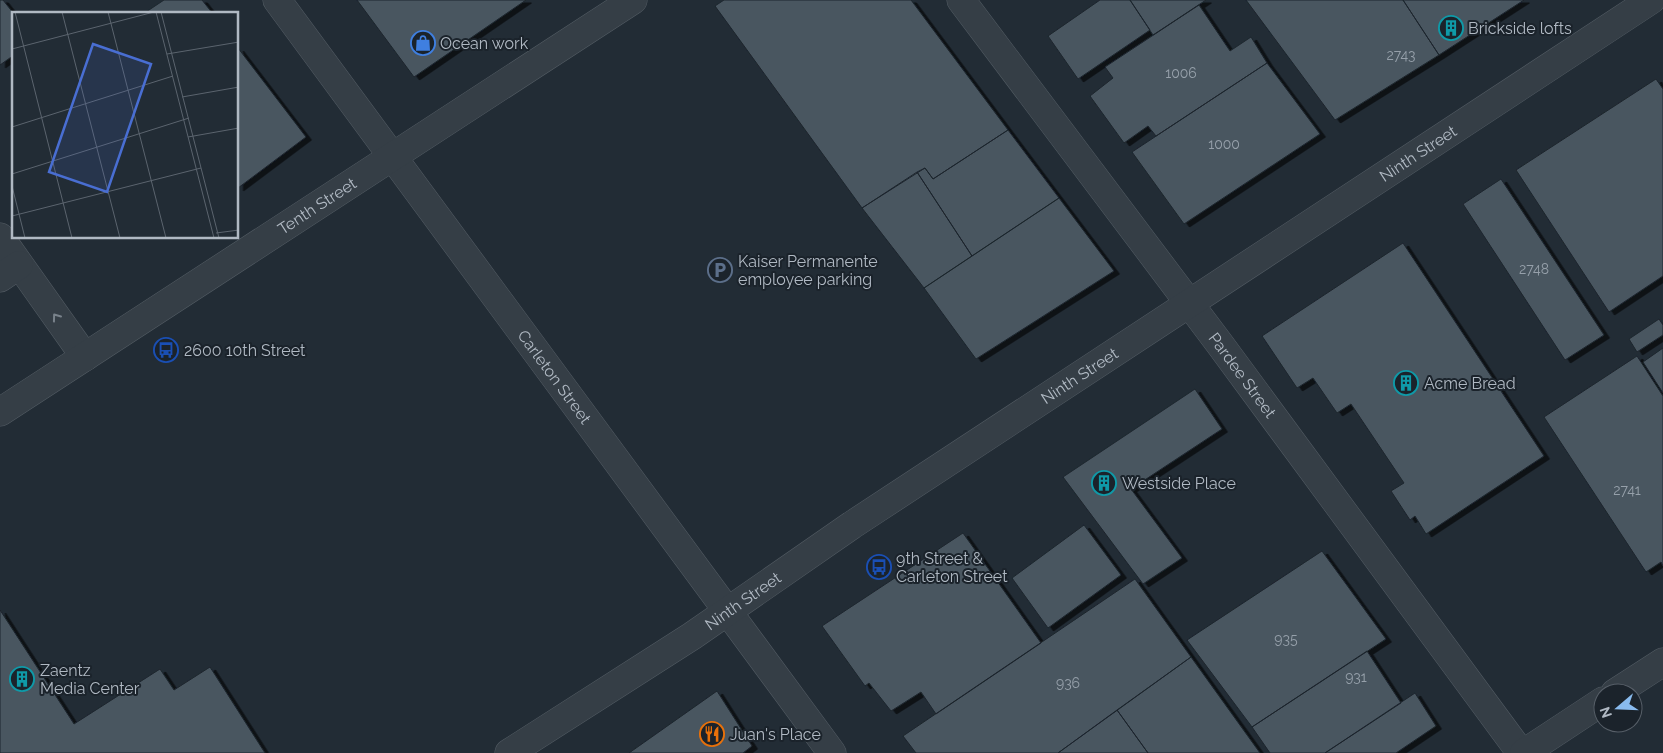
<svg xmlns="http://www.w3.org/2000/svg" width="1663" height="753" viewBox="0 0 1663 753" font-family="Raleway,sans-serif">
	<defs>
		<filter id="shadow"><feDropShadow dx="5.5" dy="3" stdDeviation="0" flood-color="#0009"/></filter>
	</defs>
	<rect width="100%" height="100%" fill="#222c35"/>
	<!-- building -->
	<path fill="#4a5761" stroke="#1d252d" filter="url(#shadow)" d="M0,0H3L14,14V55L0,65Z
		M164,0H202L213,14H143Z
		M357,0H526L414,77Z
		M724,0H911L1008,130L933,179L925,168L862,208L715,6Z
		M1100,0H1130L1150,30L1078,79L1048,36Z
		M1130,0H1206L1153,35Z
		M1246,0H1403L1439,55L1335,120Z
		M1403,0H1524L1439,55Z
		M1199,5L1230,51L1251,37L1267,63L1156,136L1148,126L1124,143L1090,96L1113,78L1105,67Z
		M238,48L306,137L238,188Z
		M1267,63L1320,134L1184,224L1132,152Z
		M1656,79L1663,89V276L1609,312L1516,170Z
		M1008,130L1059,198L972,256L917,172L925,168L933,179Z
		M917,172L972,256L924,288L862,208Z
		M1501,179L1604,335L1565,360L1463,204Z
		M1059,198L1114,271L976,359L924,288Z
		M1403,243L1544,456L1426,534L1415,516L1410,520L1391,491L1404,483L1351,404L1337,413L1313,378L1297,388L1262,336Z
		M1659,319L1663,325V335L1637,352L1629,339Z
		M1663,348V393L1643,362Z
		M1637,356L1663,396V566L1661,562L1646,572L1544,417Z
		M1195,389L1222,429L1131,489L1182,558L1143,584L1063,477Z
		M1084,525L1121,575L1048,628L1012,578Z
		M963,533L1041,643L936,714L921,692L891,711L869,683L865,686L822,626Z
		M1322,551L1386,639L1252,727L1187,640Z
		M1135,579L1191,657L1058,753H916L903,736Z
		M0,610L74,724L160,669L174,690L210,667L265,753H0Z
		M1367,651L1401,703L1325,753H1270L1252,727Z
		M1191,657L1260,753H1148L1117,710Z
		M717,691L752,746L743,753H629Z
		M1415,693L1436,726L1396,753H1325Z
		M1117,710L1148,753H1058Z"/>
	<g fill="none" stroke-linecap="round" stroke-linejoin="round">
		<defs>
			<g id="minor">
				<path id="s1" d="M277,0L832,753"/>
				<path id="s2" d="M961,0L1219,343L1521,753"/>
				<path d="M0,237L85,357"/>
				<path d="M0,278L19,265"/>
				<path id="s3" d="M0,412L633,0"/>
				<path d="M1615,693L1663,662"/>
				<path id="s4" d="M509,753L692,636L852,525L1651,0"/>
				<path d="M1524,753L1603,701"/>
			</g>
		</defs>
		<!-- minor casing -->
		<use href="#minor" stroke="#535c64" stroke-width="29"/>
		<!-- minor -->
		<use href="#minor" stroke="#353e46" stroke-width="28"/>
	</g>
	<!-- one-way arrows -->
	<defs><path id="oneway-chevron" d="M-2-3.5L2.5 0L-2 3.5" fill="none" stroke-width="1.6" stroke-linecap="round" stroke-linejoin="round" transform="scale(1.25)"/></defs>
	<use stroke="#79828b" href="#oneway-chevron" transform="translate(56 317) rotate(-126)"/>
	<!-- icons -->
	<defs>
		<symbol id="building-ring" viewBox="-11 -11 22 22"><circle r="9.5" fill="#1b232b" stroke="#0f9aa8" stroke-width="1.5"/><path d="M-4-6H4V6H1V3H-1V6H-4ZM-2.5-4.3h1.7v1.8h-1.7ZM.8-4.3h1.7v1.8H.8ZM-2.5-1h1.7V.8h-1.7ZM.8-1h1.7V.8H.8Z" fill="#0f9aa8"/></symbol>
		<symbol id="shop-ring" viewBox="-11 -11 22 22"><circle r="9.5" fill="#1b232b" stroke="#3f7fe0" stroke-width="1.5"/><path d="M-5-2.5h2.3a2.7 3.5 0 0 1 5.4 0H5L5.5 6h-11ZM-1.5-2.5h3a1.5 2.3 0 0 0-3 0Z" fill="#3f7fe0"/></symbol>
		<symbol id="parking-ring" viewBox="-11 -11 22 22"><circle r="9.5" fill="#1b232b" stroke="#5c6f8a" stroke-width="1.5"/><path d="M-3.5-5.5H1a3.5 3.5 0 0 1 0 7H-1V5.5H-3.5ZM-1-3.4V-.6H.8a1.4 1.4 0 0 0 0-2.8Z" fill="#5c6f8a"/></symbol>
		<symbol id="bus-ring" viewBox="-11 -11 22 22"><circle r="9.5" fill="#1b232b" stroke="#1a4fb4" stroke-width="1.5"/><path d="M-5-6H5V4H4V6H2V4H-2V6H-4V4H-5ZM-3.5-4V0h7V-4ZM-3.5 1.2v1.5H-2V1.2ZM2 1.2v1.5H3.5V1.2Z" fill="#1a4fb4"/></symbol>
		<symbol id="restaurant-ring" viewBox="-11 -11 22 22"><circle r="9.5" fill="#1b232b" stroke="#e8710a" stroke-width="1.5"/><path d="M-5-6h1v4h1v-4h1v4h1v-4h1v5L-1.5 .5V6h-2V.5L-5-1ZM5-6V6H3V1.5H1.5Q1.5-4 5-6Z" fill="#e8710a"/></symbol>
	</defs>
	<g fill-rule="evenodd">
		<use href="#building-ring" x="1437" y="14" width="28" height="28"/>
		<use href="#shop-ring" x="409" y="29" width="28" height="28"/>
		<use href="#parking-ring" x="706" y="256" width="28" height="28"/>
		<use href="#bus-ring" x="152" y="336" width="28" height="28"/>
		<use href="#building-ring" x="1392" y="369" width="28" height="28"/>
		<use href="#building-ring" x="1090" y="469" width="28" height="28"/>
		<use href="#bus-ring" x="865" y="553" width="28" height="28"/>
		<use href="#building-ring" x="8" y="665" width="28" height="28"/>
		<use href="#restaurant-ring" x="698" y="720" width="28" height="28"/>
	</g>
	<g text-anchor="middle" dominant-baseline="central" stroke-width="4" stroke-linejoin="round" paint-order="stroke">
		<!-- number labels -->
		<g font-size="14" fill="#96a0aa">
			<text x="1401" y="55">2743</text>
			<text x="1181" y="73">1006</text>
			<text x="1224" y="144">1000</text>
			<text x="1534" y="269">2748</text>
			<text x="1627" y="490">2741</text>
			<text x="1286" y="639">935</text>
			<text x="1356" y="677">931</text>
			<text x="1068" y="683">936</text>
		</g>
		<!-- poi labels -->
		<g font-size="16" fill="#b0b9c3" stroke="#1b232b" text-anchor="start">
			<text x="1468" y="28">Brickside lofts</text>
			<text x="440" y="43">Ocean work</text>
			<text x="738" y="261">Kaiser Permanente<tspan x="738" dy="18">employee parking</tspan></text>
			<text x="184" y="350">2600 10th Street</text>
			<text x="1424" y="383">Acme Bread</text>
			<text x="1122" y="483">Westside Place</text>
			<text x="896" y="558">9th Street &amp;<tspan x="896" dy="18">Carleton Street</tspan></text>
			<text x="40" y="670">Zaentz<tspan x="40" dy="18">Media Center</tspan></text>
			<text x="730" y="734">Juan's Place</text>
		</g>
		<!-- street labels -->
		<g font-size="16" fill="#b0b9c3" stroke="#1b232b">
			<text stroke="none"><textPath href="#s4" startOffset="1089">Ninth Street</textPath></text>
			<text stroke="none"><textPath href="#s3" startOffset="378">Tenth Street</textPath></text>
			<text stroke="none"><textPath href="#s2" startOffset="469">Pardee Street</textPath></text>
			<text stroke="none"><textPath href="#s4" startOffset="684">Ninth Street</textPath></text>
			<text stroke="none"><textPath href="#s1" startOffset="468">Carleton Street</textPath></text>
			<text stroke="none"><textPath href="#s4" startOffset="279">Ninth Street</textPath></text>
		</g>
	</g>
	<!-- overview -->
	<g transform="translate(12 12)">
		<rect width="226" height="226" fill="#222c35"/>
		<path fill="none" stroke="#5b646e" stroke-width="1" d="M3,0L60,226M50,0L108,226M96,0L154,226M144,0L202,226M149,0L207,226M0,37L142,0M155,42L227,30M170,85L227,75M0,115L161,64M176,125L227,116M0,162L177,106M0,174L13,226M0,204L189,156M204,221L227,218"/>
		<path fill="#496ed2" fill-opacity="0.15" stroke="#496ed2" stroke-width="2.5" d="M81,32L139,52L95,180L37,160Z"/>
		<rect width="226" height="226" fill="none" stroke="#b0b9c3" stroke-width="2.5"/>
	</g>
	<!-- north arrow -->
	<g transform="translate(1618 708) rotate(251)"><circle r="24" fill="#1b232b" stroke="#575f68"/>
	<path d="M0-4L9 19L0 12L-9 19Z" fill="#89bbee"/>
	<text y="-8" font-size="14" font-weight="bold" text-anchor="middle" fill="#b0b9c3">N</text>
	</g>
</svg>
